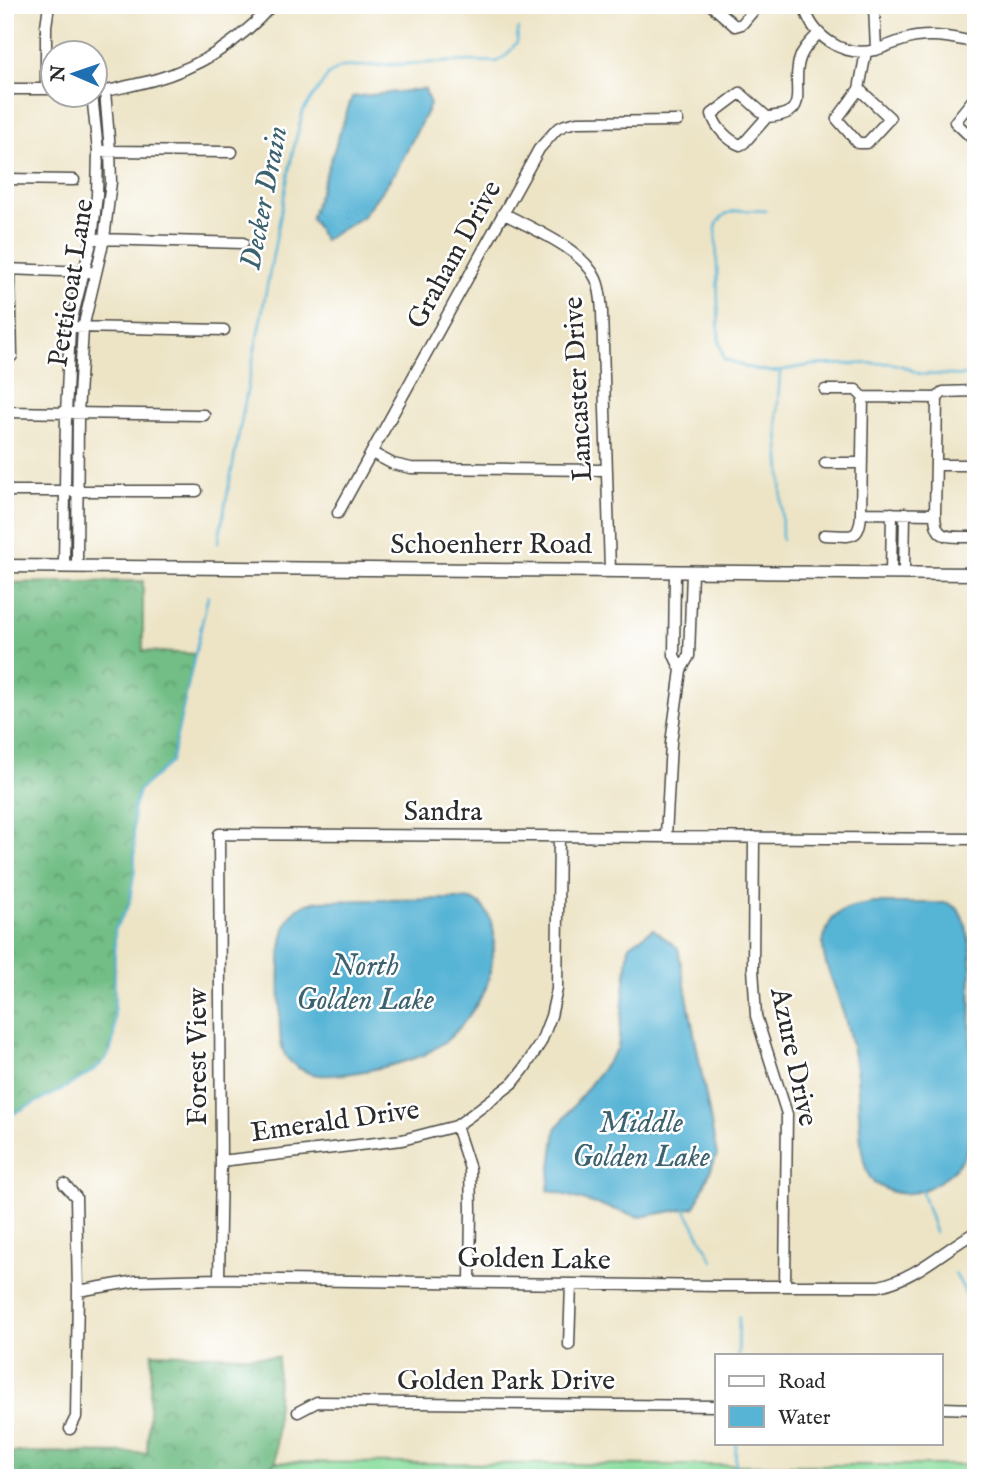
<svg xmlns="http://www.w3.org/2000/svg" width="981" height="1483" viewBox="0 0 981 1483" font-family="'IM FELL English',serif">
	<defs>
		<pattern id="grass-tufts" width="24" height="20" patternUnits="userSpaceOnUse" patternTransform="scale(1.75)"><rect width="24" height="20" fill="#8ddfa0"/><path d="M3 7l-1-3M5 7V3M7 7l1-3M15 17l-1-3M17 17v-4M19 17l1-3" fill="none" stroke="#7ac08a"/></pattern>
		<pattern id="forest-crowns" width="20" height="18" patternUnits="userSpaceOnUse" patternTransform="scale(1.75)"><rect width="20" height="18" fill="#72be86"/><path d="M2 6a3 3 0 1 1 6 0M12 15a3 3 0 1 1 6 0" fill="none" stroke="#5e9b6e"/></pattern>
	</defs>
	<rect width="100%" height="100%" fill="#fff"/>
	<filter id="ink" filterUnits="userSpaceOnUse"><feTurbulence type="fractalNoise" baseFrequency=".0143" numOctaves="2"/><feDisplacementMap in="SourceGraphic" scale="14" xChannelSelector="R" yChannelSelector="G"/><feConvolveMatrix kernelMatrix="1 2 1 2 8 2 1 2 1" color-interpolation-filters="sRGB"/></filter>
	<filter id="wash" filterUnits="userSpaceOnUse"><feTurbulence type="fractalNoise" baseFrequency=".00686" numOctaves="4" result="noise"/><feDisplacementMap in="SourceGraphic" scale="28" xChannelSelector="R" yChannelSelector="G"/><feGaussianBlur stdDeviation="1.57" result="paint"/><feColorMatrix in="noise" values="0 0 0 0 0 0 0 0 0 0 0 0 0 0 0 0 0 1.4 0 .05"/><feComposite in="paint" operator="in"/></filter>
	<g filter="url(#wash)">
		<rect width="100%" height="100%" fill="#ede4c6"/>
		<!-- grass -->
		<path fill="url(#grass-tufts)" stroke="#5c8566" stroke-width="2" d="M276,1462L673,1465H976V1478H116L122,1475L258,1476Z"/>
		<!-- forest -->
		<path fill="url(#forest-crowns)" stroke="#4e7458" stroke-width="2" d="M143,581V651L195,654L171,762L139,790L133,810L135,868L129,905L115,929L114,1037C112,1046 110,1055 103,1062C82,1082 41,1099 15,1113L5,1114V583Z
			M152,1353L278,1357L276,1461L258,1476L122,1475L116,1478H5V1452L147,1453Z"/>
		<!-- water -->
		<path fill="#57b4d5" stroke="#417080" stroke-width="2" d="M425,89L430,105L397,170L362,217L324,240L311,218L352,97Z
			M449,899C459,899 472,898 480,904C487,910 493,924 494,933C495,947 490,978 485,990C476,1008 461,1028 446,1041C439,1046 431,1051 423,1055C399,1065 333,1081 309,1073C301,1070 292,1064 287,1058C278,1046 280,1025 280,1011C280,986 275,926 297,909C302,905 311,903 317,901Z
			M875,903H948L958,909L966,925L971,951L970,1124C969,1137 969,1149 962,1160C944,1184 912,1203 883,1188C882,1187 875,1184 874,1183C855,1163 861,1096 856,1068C852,1042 845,1016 836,991C831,976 823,961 823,945C823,940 825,934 827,929C834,908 856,906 875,903Z
			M653,929L678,948L717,1155L695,1207L640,1217L548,1190L556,1129L618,1048L629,946Z"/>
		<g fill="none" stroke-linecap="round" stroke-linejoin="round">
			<!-- stream -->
			<path stroke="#57b4d5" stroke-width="2.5" d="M517,5V7
				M766,211C749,210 722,206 716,227L719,341L724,359L745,367L772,372L812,365L890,363L902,366L920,374L976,376
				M780,372L777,416L781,473L782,540
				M218,543L292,155L303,111L329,74L342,67L470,61L496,62L507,55L517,42L518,29
				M5,1114L15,1113C41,1099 82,1082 103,1062C110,1055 112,1046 114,1037L115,929L129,905L135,868L133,810L139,790L171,762L208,596
				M921,1189L935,1232
				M685,1208L713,1261
				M955,1273L976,1313
				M738,1355L739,1317
				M5,1451L14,1478
				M735,1478L736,1443"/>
		</g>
	</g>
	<g filter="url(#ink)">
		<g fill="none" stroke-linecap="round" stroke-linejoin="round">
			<defs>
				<path id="minor" d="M711,5L735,26L742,24L758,5
					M804,5C811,36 843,58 875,50C889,46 902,39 916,37C937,34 956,38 976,43
					M874,5L876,50
					M5,89H50
					M46,89V26L49,5
					M859,89L890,118L867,143H858L837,119L859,89L866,52
					M101,91C112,91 122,87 133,85C188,74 235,47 272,5
					M976,96L955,122L976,142
					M767,117L744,143L740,145C728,140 715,127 712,114L740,93L767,117C810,114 793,95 798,66C800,52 809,43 818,34
					M104,151L232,152
					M5,179L74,180
					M503,213C532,229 582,248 596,279C601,290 601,301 602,312L610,570
					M98,239L243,243
					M5,269L90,272
					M10,269L12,356
					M76,327L224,330
					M825,390H856L863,397
					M863,397L937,398L935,514L861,513Z
					M937,398L943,392L975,391
					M5,412L204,415
					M372,453L393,464L411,468L606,470
					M825,463H862
					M936,465H973
					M5,491H197
					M338,513L539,149L557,129L565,125L577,122L678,121
					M935,514C935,542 951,536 973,537
					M824,535C849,535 860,543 861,513
					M64,566L66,414L70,327L92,239L97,195L98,151L92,94
					M77,566L78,414L83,328L104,239L111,182L110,151L105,91
					M675,572L674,655L681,670L689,656L692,572
					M891,573L892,513
					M904,573L905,513
					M666,836L671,743L681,670
					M754,837L753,968L756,1016L787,1114L785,1286
					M456,1126L470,1169L471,1209L470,1282
					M221,1161L402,1140L456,1126L470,1116L513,1083L524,1069L541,1042L551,1016L557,989L559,836
					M64,1184L76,1197L78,1291L76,1417L70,1429
					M219,1279L221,1161L219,834L976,839
					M78,1291L136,1281L219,1279L718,1286H879C917,1278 943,1250 976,1232
					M569,1345L571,1284
					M941,1408L976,1409
					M298,1412L317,1402L717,1406"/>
				<path id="tertiary" d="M5,566L976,574"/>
			</defs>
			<!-- minor casing -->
			<use href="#minor" stroke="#484742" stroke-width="13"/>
			<!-- tertiary casing -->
			<use href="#tertiary" stroke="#484742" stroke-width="15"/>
			<!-- minor -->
			<use href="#minor" stroke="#fff" stroke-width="10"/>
			<!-- tertiary -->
			<use href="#tertiary" stroke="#fff" stroke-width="12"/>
		</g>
	</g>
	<g text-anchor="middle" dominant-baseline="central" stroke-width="5" stroke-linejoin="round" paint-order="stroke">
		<!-- street labels -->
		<g font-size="28" fill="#2b2b2b" stroke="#fff">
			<text transform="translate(455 255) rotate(-61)">Graham Drive</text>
			<text transform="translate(72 283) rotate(-81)">Petticoat Lane</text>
			<text transform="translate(579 389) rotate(-93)">Lancaster Drive</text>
			<text x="491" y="545">Schoenherr Road</text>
			<text x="443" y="812">Sandra</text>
			<text transform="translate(198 1057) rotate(-90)">Forest View</text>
			<text transform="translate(793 1057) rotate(78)">Azure Drive</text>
			<text transform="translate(335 1122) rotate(-8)">Emerald Drive</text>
			<text transform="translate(534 1260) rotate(1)">Golden Lake</text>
			<text x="506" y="1381">Golden Park Drive</text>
		</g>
		<!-- water labels -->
		<g font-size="30" font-style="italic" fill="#3d626f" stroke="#fff">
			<text transform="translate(265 198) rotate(-79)">Decker Drain</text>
			<text x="365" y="967">North<tspan x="365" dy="34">Golden Lake</tspan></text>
			<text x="641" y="1124">Middle<tspan x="641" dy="34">Golden Lake</tspan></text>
		</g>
	</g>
	<!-- margin -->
	<rect width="981" height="1483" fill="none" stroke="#fff" stroke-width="28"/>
	<!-- legend -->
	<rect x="715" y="1354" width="228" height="91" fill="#ffffff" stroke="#aaaaaa" stroke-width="2"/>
	<rect x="729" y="1376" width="35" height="10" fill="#ffffff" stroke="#aaaaaa" stroke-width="2"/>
	<text x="778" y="1388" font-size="21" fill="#2b2b2b">Road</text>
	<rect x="729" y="1406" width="35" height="21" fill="#57b4d5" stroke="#aaaaaa" stroke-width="2"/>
	<text x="778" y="1424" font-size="21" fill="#2b2b2b">Water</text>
	<!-- north arrow -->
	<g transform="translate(74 74) rotate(272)"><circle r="33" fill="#ffffff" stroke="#aaaaaa" stroke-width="2"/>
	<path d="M0-5L12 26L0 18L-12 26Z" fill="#1f6fb2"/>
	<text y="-10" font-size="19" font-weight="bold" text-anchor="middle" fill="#2b2b2b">N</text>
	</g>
</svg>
